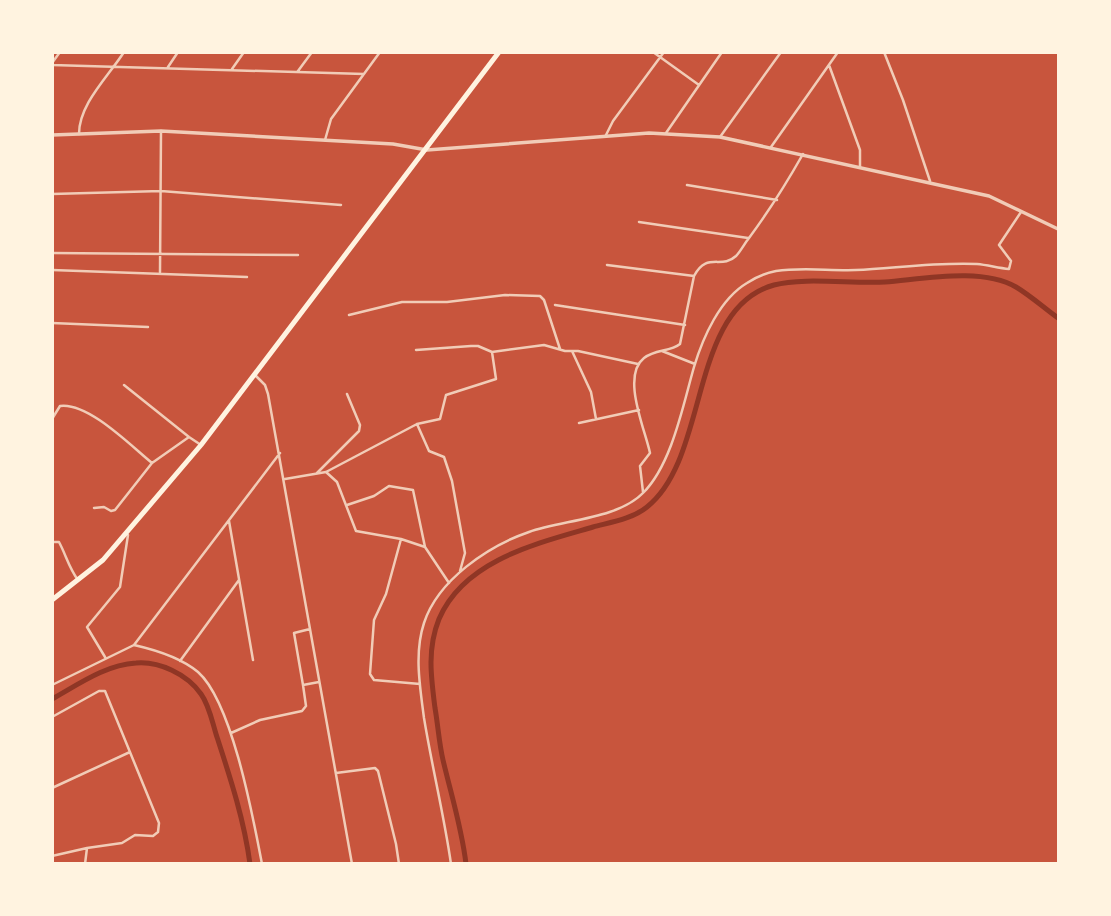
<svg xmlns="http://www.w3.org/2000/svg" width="1111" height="916" viewBox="0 0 1111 916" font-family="'Public Sans',sans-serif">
	<rect width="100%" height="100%" fill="#c8553d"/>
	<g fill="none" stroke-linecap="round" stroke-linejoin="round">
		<!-- canal -->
		<path stroke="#8f3625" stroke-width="5" d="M52,699C79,684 105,665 136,663C159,661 187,674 201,694C209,705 212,721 216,734C230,777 244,819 250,864
			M466,864C462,829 451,794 443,760C439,743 438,725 435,708C431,677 427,649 439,619C464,560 538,543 593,527C612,522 632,519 647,507C710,457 688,309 774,285C803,277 853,284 885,282C923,279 982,267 1016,287C1031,296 1044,308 1058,318"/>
		<!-- minor -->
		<path stroke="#f1ccb7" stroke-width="2.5" d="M653,52L699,85
			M884,52L903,100L930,181
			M52,63L60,52
			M52,65L364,74
			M829,65L860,150V167
			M168,67L178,52
			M232,69L244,52
			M298,71L312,52
			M666,133L722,52
			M79,134C79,104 108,77 124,52
			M606,135L613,121L664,52
			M720,137L781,52
			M325,140L331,119L380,52
			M771,147L838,52
			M687,185L777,200
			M52,194L161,191L341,205
			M639,222L748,238
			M52,253L298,255
			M607,265L694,276
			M52,270L247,277
			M160,272L161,131
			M555,305L685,325
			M349,315L402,302H447L505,295L540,296L544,300L560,349
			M52,323L148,327
			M416,350L471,346H478L492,352L544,345L565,351H578L638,364
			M572,351L591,392L596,419
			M662,351L695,364
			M256,376L265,385L268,394L352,864
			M124,385L189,437L201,445
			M52,419L60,406C88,402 131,446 152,463
			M579,423L639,410
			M417,424L429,451L444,457L452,481L465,553L460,571
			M326,472L337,482L356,531L401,539L425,547L449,583
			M317,473L359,431L360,425L347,394
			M285,479L326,472L417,424L440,419L446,395L496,379L492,352
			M643,492L640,466L650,453C645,429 621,376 644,358C655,349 670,352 680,344L694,276C707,251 721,270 736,256C741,251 744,244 749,238C769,211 786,184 803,154
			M347,505L374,496L389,486L413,490L425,547
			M94,508L104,507L111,511L115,510L152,463L189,437
			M229,521L253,660
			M401,539L386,594L374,620L370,674L374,680L420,684
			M52,542H59C66,555 69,568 78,580
			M134,645L280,453
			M105,657L87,627L120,587L128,535
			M180,661L239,580
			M52,685L134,645C156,650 180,657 198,672C232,702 253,817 262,864
			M303,685L294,633L310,629
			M52,717L99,691H105L159,823L158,832L153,836L135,835L122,843L87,848
			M231,733L260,720L302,711L306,706L303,685L319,682
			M336,773L375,768L378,771L396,844L399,864
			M52,788L130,752
			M52,856L87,848L85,864
			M451,864C444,815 432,767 424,718C420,687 414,653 424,623C438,580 488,546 529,532C562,520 618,519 643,493C672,464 683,405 694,367C703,337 720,299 747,283C756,277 766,273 776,271C802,267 830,271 856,270C896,268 937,262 977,264C988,265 998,268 1009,269L1011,261L999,245L1021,212"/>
		<!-- tertiary -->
		<path stroke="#f1ccb7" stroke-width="3.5" d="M52,135L161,131L393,144L427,150L649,133L720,137L989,196L1058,229"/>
		<!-- primary -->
		<path stroke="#fff3e0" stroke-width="5" d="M52,600L103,560L201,445L499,52"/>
	</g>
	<!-- border -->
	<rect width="1111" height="916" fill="none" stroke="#fff3e0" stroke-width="108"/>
</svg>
